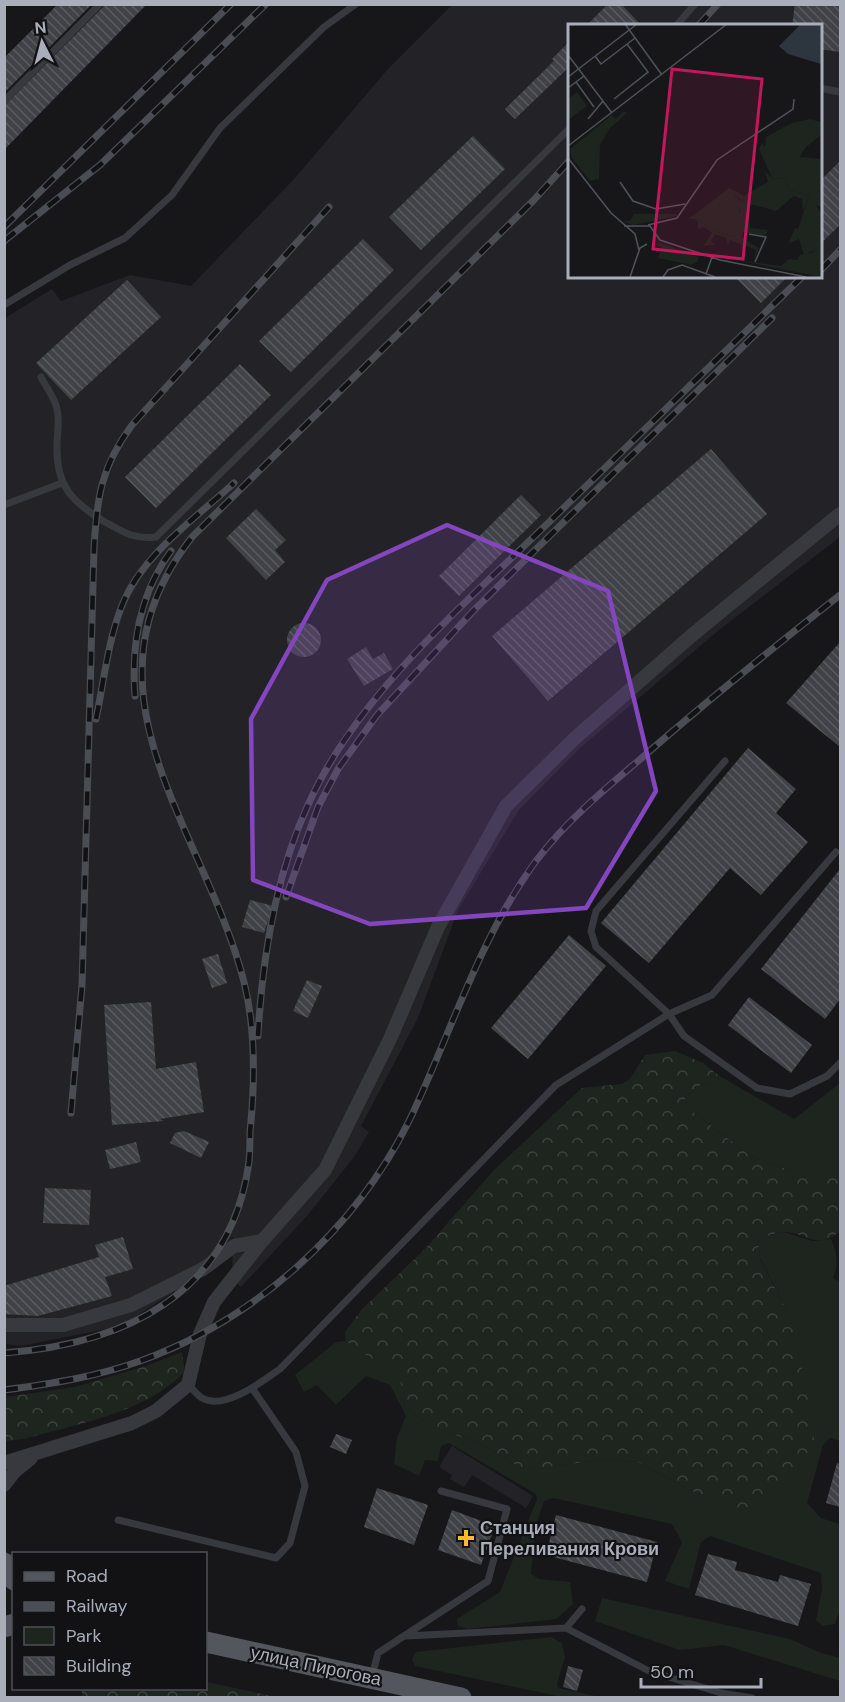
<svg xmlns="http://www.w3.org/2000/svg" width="845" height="1702" viewBox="0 0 845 1702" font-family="'DM Sans',sans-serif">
	<defs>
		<pattern id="forest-crowns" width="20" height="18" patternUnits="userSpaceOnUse" patternTransform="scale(1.5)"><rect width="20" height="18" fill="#1d251e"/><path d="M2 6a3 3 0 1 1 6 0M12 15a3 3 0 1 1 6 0" fill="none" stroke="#3b423d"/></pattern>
		<pattern id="building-back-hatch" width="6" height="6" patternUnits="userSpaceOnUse" patternTransform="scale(1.5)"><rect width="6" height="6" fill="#414247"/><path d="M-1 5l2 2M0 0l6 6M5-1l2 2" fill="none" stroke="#5a5b5f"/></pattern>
	</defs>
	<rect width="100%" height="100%" fill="#17171a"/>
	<!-- built -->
	<path fill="#232327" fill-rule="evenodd" d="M452,5H840V537L719,630L579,749L519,810L458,910L418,1018L361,1126L369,1132L354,1157L307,1216L241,1287L232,1279L233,1236L191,1281L121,1326L21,1346L5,1344V318L52,289L61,301L130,275L191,286L295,178L387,70ZM569,26H820V276H569Z
		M452,1446L533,1496L526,1508L472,1475L464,1487L450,1479L452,1475L439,1467Z"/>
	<!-- green -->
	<path fill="#1d251e" d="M718,1075L794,1119L840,1083V1173H797L749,1155L686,1106L685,1097L703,1083L719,1084Z
		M783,1232L813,1241L831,1239C837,1254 839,1263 833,1278L840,1282V1441L830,1438L823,1445L807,1503L821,1518L840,1524V1609L835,1624L823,1626L816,1620L822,1589L821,1573L710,1536L701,1542L689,1589L665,1581L682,1542L672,1524L553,1498L544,1501L535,1528L531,1574L539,1579L570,1582L573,1604L556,1619L467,1629L458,1626L457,1619L500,1592L537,1499L536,1494L449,1443L441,1446L438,1461L425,1460L419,1476L394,1464L397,1437L406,1416L390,1385L366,1376L336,1405L317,1385L304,1392L295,1375L336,1342L346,1341C359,1353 393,1368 400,1380C404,1387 404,1399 405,1408L433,1427L483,1445L519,1467L535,1469L605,1459L638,1462L705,1498L791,1319L760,1258L758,1238Z
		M602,1598L790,1639L821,1653L840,1658V1681L724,1645L680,1650L595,1621Z
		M551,1637L562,1643L565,1658L557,1683L558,1688L600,1697H562L415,1666L412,1659L416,1652Z"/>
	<!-- forest -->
	<path fill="url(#forest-crowns)" d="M675,1051L703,1063L718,1075L719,1084L703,1083L685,1097L686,1106L749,1155L797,1173H840V1231C816,1252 806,1231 782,1232C774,1233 765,1237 758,1239L760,1259L791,1319L812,1414L814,1442L791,1479L754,1505L737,1510L705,1498L638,1462L605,1459L535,1469L519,1467L483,1445L433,1427L405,1408C404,1399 404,1387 399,1380C393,1368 359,1353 346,1341L345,1332L362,1309L425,1249L494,1170L582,1088L622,1084L630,1079L645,1055Z
		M182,1352L185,1372C142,1414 80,1423 24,1439L5,1441V1397L75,1387L146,1366Z
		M206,1682L277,1697H82V1689L206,1688Z"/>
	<!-- building -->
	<path fill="url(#building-back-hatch)" d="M58,4H92L4,93V58Z
		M106,4H147L4,150V106Z
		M608,4H621L642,26H586Z
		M795,4H840V52L819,49V26H792Z
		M569,42V67L515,119L505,109L554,61L552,59Z
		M473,136L505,169L421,250L389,217Z
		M840,161V225L819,245V182Z
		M363,239L394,270L291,372L259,341Z
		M734,276H788L761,303Z
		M127,280L161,317L71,400L36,363Z
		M240,364L271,395L156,508L125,477Z
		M711,449L767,514L548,701L492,636Z
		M521,495L541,515L459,596L439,576Z
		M256,509L286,540L275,550L285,562L266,580L226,538Z
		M287 640a17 17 0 1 1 34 0a17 17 0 1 1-34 0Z
		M840,642V747L786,703Z
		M366,647L373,659L384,653L393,669L364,686L347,659Z
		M748,748L796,789L776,813L808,842L761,895L730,868L649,963L601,923Z
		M840,869V999L825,1019L761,969Z
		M250,900L273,906L264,933L242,927Z
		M569,935L606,966L528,1059L491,1028Z
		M218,954L227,983L212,988L202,959Z
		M307,980L322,986L308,1018L293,1011Z
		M749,997L812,1045L791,1073L728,1025Z
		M151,1002L156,1069L196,1062L204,1112L160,1119L164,1121L112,1125L104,1005Z
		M184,1131L209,1142L201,1158L170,1143L175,1133Z
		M136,1142L141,1162L110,1169L105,1150Z
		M45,1188L91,1190L89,1225L43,1223Z
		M123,1237L133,1269L105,1277L112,1296L38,1316L4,1314V1286L99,1257L95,1245Z
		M336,1434L352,1440L346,1454L330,1447Z
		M837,1463L840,1464V1507L826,1503Z
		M377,1488L428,1505L414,1545L364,1527Z
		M452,1510L495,1526L481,1565L438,1550Z
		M556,1515L657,1542L647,1582L546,1555Z
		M708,1554L737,1562L735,1570L778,1582L780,1575L811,1584L798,1626L695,1595Z
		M568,1666L583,1670L577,1691L563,1687Z"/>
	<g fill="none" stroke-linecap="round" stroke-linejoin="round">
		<!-- service -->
		<path stroke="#38393f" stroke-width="7" d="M676,26L695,4
			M820,88L840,92
			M4,101L100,4
			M4,305L70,265L125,238L172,195L220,128L324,27L356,4
			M41,377C46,387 55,398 57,409C60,421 57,434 57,446C56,486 72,502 105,522C123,532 135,540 156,537L569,129
			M4,505L62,483
			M725,761L596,911L591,931L596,947L669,1014L684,1036L757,1088L790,1094L827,1076L840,1063
			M188,1385C193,1389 197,1395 202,1398C224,1411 263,1381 280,1369L556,1085L669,1014L712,995L836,852
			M118,1520L276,1558L290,1543L305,1486L296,1452L252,1388
			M566,1628L649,1671L721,1693L752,1698
			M406,1636L566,1628L582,1609
			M372,1676L378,1653L488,1581L507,1509L441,1491"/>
		<!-- minor -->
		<path stroke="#38393f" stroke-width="14" d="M4,1325H63L131,1305L203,1269L234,1246L262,1241
			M4,1463L132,1423L156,1411L188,1385L200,1334L214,1302L262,1241L325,1170L390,1039L438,927L506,806L574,739L691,636L840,514
			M4,1485L15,1471L31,1458"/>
		<!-- primary -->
		<path stroke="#54565e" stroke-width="21" d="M4,1563L14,1580
			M4,1627L14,1624
			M206,1642L461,1698"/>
		<defs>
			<path id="rail" d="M698,26L718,4
				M4,227L231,4
				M4,241L100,165L266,4
				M820,271L840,250
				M135,696C131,644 140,593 171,551
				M96,719C104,681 108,639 123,603C143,554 196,518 234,483
				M286,897L318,807L338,769L377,715L474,610L772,318
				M258,1036C262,960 276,875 308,805C356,697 461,607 545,526C631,443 717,359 803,276
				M71,1113L82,985L94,548C97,497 101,467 132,425L329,207
				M4,1353C125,1344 231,1294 249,1162C250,1152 250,1141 250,1132C255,1083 256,1030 244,982C205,829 70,693 192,537L534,200L569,161
				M4,1390C50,1384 96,1377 140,1361C255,1320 355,1230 409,1121C451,1034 478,940 536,861C566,821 606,788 644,756C708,700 774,647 840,595"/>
		</defs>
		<!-- rail casing -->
		<use href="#rail" stroke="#4b4d54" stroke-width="7"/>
		<!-- rail -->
		<use href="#rail" stroke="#121215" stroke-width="4.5" stroke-dasharray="14" stroke-linecap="butt"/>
	</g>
	<!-- marked area -->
	<path fill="#8446be" fill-opacity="0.2" stroke="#8446be" stroke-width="4.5" stroke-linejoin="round" d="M447,525L608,591L656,791L586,908L370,924L253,880L251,719L327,580Z"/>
	<!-- markers -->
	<path fill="#f9b930" stroke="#121215" stroke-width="2" d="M463 1529h6v6h6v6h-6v6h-6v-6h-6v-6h6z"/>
	<g text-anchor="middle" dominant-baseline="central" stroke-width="4.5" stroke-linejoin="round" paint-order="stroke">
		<!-- poi labels -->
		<g font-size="18" font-weight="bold" fill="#a9aeba" stroke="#121215" text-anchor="start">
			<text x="480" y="1528">Станция<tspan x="480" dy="21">Переливания Крови</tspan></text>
		</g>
		<!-- street labels -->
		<g font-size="18" fill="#a9aeba" stroke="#121215">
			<text transform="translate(316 1666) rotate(12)">улица Пирогова</text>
		</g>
	</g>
	<!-- overview -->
	<g transform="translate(568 24)">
		<rect width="254" height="254" fill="#17171a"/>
		<path d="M9,68L19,82L0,96V75ZM56,87L59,89L41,105L32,121L31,155L22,157L4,134L2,125L44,91L48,95ZM197,147L204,154L216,155L222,166L241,172L235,187L234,175L226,172L208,187L176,178L165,170L168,167L176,172L200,158ZM173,184L178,186L183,204L200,206L197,212L175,208L174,214L191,224L186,236L188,226L178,222L173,226L174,221L162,216L160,221L158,214L147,210L143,217L147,221L135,222L144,209L136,203L130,205V196L120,194L126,191L143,206L165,213ZM253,216V253L168,236L213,242L221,235L229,236L232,231L245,228Z" fill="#1d251e"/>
		<path d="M242,95L253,98V111L237,124L232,133L253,135V183L248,181L253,189V216L251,224L236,231L231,215L220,220L227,204L230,205L241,172L222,166L216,155L204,154L191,125L194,119L197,123L198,113L224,99ZM161,164L168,167L165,170L171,176L185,180L178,186L171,185L174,207L166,213L143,206L126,191ZM66,190H109V192L65,201L55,197H62ZM93,219L131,233L129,238L124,241L90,234L94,223L86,220Z" fill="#1d251e"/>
		<path d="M233,0H253V40L220,30L211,22Z" fill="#2d363e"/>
		<path fill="none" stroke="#51535a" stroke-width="1.5" d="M57,0L94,51M0,31L44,89M27,32L33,40L67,14M0,53L69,0M8,58L26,83M0,64L16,52M46,75L80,48L59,20M20,95L35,77M0,122L159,0M0,134L43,189L67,210L71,226M52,158L65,177L88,185L117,180M80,201L109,194L149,136L225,85L226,75M56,202H82L92,216L152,236L238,253M181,210L198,213L187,238M138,250L144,233M62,253L72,224L79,220M95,253L100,246L114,241L147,253"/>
		<path fill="#c2185b" fill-opacity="0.15" stroke="#c2185b" stroke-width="3" d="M104,45L194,55L175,235L85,225Z"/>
		<rect width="254" height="254" fill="none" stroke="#a9aeba" stroke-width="3"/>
	</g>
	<!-- border -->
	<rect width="845" height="1702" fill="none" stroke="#a9aeba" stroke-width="12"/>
	<!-- legend -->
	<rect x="12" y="1552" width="195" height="138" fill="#121215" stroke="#4e5057" stroke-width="1.5"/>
	<rect x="24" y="1572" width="30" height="9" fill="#54565e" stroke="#4e5057" stroke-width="1.5"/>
	<text x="66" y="1582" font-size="18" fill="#a9aeba">Road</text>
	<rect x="24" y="1602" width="30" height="9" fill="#4b4d54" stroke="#4e5057" stroke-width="1.5"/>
	<text x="66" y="1612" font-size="18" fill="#a9aeba">Railway</text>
	<rect x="24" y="1627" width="30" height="18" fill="#1d251e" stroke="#4e5057" stroke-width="1.5"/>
	<text x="66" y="1642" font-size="18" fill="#a9aeba">Park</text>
	<rect x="24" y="1657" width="30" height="18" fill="url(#building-back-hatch)" stroke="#4e5057" stroke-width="1.5"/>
	<text x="66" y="1672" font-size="18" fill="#a9aeba">Building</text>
	<!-- north arrow -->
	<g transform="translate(42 42) rotate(354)" stroke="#121215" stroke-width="4.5" paint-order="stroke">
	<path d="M0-4.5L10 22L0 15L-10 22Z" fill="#a9aeba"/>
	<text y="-9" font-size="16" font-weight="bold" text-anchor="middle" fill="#a9aeba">N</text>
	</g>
	<!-- scale -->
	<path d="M641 1678v9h120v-9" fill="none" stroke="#a9aeba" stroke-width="3"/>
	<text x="650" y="1678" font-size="18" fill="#a9aeba" stroke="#121215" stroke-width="4.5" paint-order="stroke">50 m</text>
</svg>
